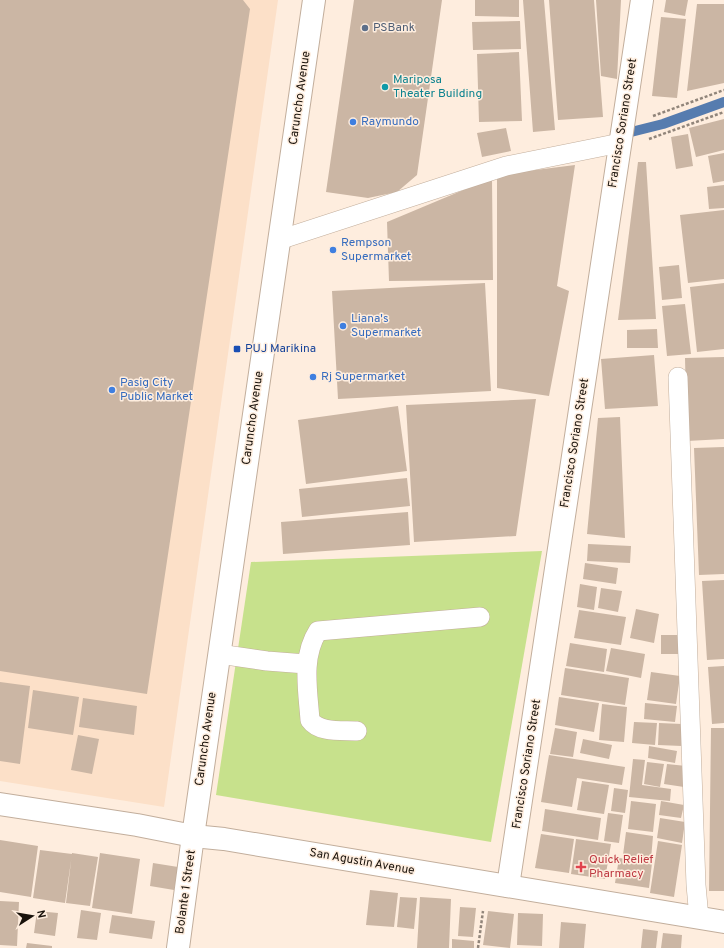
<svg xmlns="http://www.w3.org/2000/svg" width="724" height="948" viewBox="0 0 724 948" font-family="Overpass,sans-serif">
	<rect width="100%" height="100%" fill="#feedde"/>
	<!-- built -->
	<path fill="#fce0c8" d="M0,0H278L164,807L0,781Z"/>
	<!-- green -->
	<path fill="#c7e18c" d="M542,551L491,842L216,795L251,562Z"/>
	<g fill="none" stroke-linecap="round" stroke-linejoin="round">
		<!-- stream -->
		<path stroke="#567caf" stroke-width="10" d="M631,132L663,124L724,102"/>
	</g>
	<!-- building -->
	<path fill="#cbb6a4" d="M0,0H243L250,9L147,694L0,671Z
		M354,0H442L417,175L397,192L368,198L326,192Z
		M475,0H519V17L475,16Z
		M523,0H544L555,130L533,132Z
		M549,0H594L603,117L558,120Z
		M596,0H621L617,79L601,76Z
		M666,0H688L685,16L664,12Z
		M697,4H724V83L687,91Z
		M661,17L686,19L677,98L652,96Z
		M520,21L521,49L473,50L472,22Z
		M519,52L522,121L479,122L477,54Z
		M724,119V150L696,157L689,128Z
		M506,128L511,151L482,157L477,133Z
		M688,134L693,166L676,169L671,137Z
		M724,153V181L713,183L708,156Z
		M638,162H646L656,319L618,320Z
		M575,165L557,286L569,291L549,396L497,388V175Z
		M492,178L493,280L389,281L387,222Z
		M724,185V208L709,209L707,187Z
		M724,210V279L688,283L680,215Z
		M679,265L682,298L662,300L659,267Z
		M485,283L491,391L338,399L332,291Z
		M724,283V349L697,352L690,287Z
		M685,304L691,354L667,356L662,306Z
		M657,329L658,348H627V330Z
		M654,355L658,406L605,409L601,359Z
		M724,357V439L687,441L685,358Z
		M536,399L516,536L414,542L406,405Z
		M398,406L407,471L306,484L298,420Z
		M620,417L625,538L587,534L598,418Z
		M724,447V574L699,575L694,448Z
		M407,478L410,506L302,517L299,489Z
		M408,512L410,545L283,554L281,522Z
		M588,544L631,546L630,563L587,561Z
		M585,563L618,568L616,584L583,579Z
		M724,580V659L707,660L702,581Z
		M580,584L597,587L594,610L577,607Z
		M601,588L622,591L618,612L598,608Z
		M636,609L659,614L654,643L630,638Z
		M579,610L626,617L621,645L574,638Z
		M661,635H678V654H661Z
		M570,643L607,649L604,672L566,666Z
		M611,648L645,654L641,678L606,671Z
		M724,666V723L712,724L708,667Z
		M565,668L629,678L625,705L561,695Z
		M651,672L680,676L676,704L647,700Z
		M0,682L30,686L20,764L0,761Z
		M33,690L79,697L73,735L28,728Z
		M559,697L599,703L594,732L555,725Z
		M83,698L137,706L134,735L79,727Z
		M645,703L677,706L675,722L644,719Z
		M602,704L627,707L624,742L599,740Z
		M634,722L657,723L655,745L632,743Z
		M659,723L682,724V746L658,745Z
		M555,728L577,732L573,757L550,754Z
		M711,728H724V891H709Z
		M78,735L99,739L92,774L71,770Z
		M583,739L612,745L609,759L580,753Z
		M649,746L677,751L675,763L648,758Z
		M549,755L625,767L622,785L577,778L572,807L541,802Z
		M633,759L645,760L642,785L671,789L670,801L629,797Z
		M647,762L664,764L660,787L644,784Z
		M667,764L686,766L684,787L664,784Z
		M582,781L609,785L604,814L577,810Z
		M614,788L628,790L625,813L611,811Z
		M631,801L656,804L653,832L628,829Z
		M661,801L684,805L681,818L659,815Z
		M545,809L601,818L598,840L542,831Z
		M608,813L623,815L619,843L604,841Z
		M660,818L685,822L682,843L657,838Z
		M626,832L653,836L651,859L623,855Z
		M541,834L574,839L569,873L535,868Z
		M576,839L611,844L605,879L571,874Z
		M0,840L38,846L31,897L0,892Z
		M658,841L682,845L674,897L650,893Z
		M40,850L72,854L65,903L33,898Z
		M72,853L98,857L90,906L66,903Z
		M100,853L140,859L132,914L92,908Z
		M619,858L652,863L649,888L615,883Z
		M153,863L178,867L174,890L150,886Z
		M370,890L398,893L394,927L366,925Z
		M400,897L417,898L414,929L397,927Z
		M420,897L451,899L449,948H417Z
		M0,901L19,902L17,946L0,945Z
		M460,907L476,908L473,937L458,936Z
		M81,910L101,913L97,940L77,938Z
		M37,911L58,913L55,936L34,933Z
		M488,911L514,914L510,948L483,945Z
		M518,913L543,914L542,946L517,945Z
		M112,915L155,921L152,939L109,933Z
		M561,922L586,924L584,948H559Z
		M643,929L658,931L656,948H641Z
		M663,933L682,935L681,948H661Z
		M452,939L474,941V948H452Z
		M27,943L52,946V948H26Z"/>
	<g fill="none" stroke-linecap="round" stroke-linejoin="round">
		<defs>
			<path id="service" d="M279,240L506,166L620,143
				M678,377L696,885L699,918
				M219,654L267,661L306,664
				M357,731C342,730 319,733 310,720C308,691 301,657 318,631L480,617"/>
			<path id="minor" d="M508,886L642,0
				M178,948L193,836"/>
			<path id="tertiary" d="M193,836L224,839L724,922"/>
			<path id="secondary" d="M0,804L137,825L193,836L314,0"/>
		</defs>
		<!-- service casing -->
		<use href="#service" stroke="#c2ae9c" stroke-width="20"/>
		<!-- minor casing -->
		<use href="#minor" stroke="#c2ae9c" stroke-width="24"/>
		<!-- tertiary casing -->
		<use href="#tertiary" stroke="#c2ae9c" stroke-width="24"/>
		<!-- secondary casing -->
		<use href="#secondary" stroke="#c2ae9c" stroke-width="24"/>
		<!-- path -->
		<path stroke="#91857a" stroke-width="2.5" stroke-dasharray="3 2" stroke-linecap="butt" d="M653,116L724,90
			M649,139L724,112
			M478,948L483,911"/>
		<!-- service -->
		<use href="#service" stroke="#fff" stroke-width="19"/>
		<!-- minor -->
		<use href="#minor" stroke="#fff" stroke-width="22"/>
		<!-- tertiary -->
		<use href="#tertiary" stroke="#fff" stroke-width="22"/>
		<!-- secondary -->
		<use href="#secondary" stroke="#fff" stroke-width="22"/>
	</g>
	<!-- markers -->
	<circle fill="#5c6f8a" stroke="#feedde" stroke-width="1.5" cx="365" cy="28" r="4"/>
	<circle fill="#0f9aa8" stroke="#feedde" stroke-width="1.5" cx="385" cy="87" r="4"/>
	<g fill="#3f7fe0" stroke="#feedde" stroke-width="1.5">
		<circle cx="353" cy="122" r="4"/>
		<circle cx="333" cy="250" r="4"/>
		<circle cx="343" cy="326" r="4"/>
		<circle cx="313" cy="377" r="4"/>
		<circle cx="112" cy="390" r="4"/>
	</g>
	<rect fill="#1a4fb4" stroke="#feedde" stroke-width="1.5" x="233" y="345" width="8" height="8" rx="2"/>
	<path fill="#e0444e" stroke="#feedde" stroke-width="1.5" d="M579 861h4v4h4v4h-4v4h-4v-4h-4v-4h4z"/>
	<g text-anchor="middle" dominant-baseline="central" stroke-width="3" stroke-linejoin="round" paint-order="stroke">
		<!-- service labels -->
		<g font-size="12" fill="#4e5e75" stroke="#feedde" text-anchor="start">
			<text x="373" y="28">PSBank</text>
		</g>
		<!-- culture labels -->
		<g font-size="12" fill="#0d838f" stroke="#feedde" text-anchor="start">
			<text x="393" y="80">Mariposa<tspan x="393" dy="14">Theater Building</tspan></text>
		</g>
		<!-- street labels -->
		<g font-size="12" fill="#19120b" stroke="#feedde">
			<text transform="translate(300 98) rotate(-82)">Caruncho Avenue</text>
			<text transform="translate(623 123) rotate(-81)">Francisco Soriano Street</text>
			<text transform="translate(253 418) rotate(-82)">Caruncho Avenue</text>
			<text transform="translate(575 443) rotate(-81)">Francisco Soriano Street</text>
			<text transform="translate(206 739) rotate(-82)">Caruncho Avenue</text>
			<text transform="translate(527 764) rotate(-81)">Francisco Soriano Street</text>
			<text transform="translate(362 862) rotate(10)">San Agustin Avenue</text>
			<text transform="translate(186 892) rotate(-82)">Bolante 1 Street</text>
		</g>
		<!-- shop labels -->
		<g font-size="12" fill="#366cbe" stroke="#feedde" text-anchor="start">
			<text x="361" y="122">Raymundo</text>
			<text x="341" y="243">Rempson<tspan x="341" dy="14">Supermarket</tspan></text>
			<text x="351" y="319">Liana's<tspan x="351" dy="14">Supermarket</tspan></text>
			<text x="321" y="377">Rj Supermarket</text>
			<text x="120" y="383">Pasig City<tspan x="120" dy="14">Public Market</tspan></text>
		</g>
		<!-- transit labels -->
		<g font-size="12" fill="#164399" stroke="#feedde" text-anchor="start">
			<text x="245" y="349">PUJ Marikina</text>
		</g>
		<!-- health labels -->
		<g font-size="12" fill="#be3a42" stroke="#feedde" text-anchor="start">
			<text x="589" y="860">Quick Relief<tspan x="589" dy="14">Pharmacy</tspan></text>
		</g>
	</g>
	<!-- north arrow -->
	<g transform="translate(32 916) rotate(78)" stroke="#feedde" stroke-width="3" paint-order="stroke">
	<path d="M0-3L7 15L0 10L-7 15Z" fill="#19120b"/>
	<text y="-6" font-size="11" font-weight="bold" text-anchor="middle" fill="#19120b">N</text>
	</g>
</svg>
